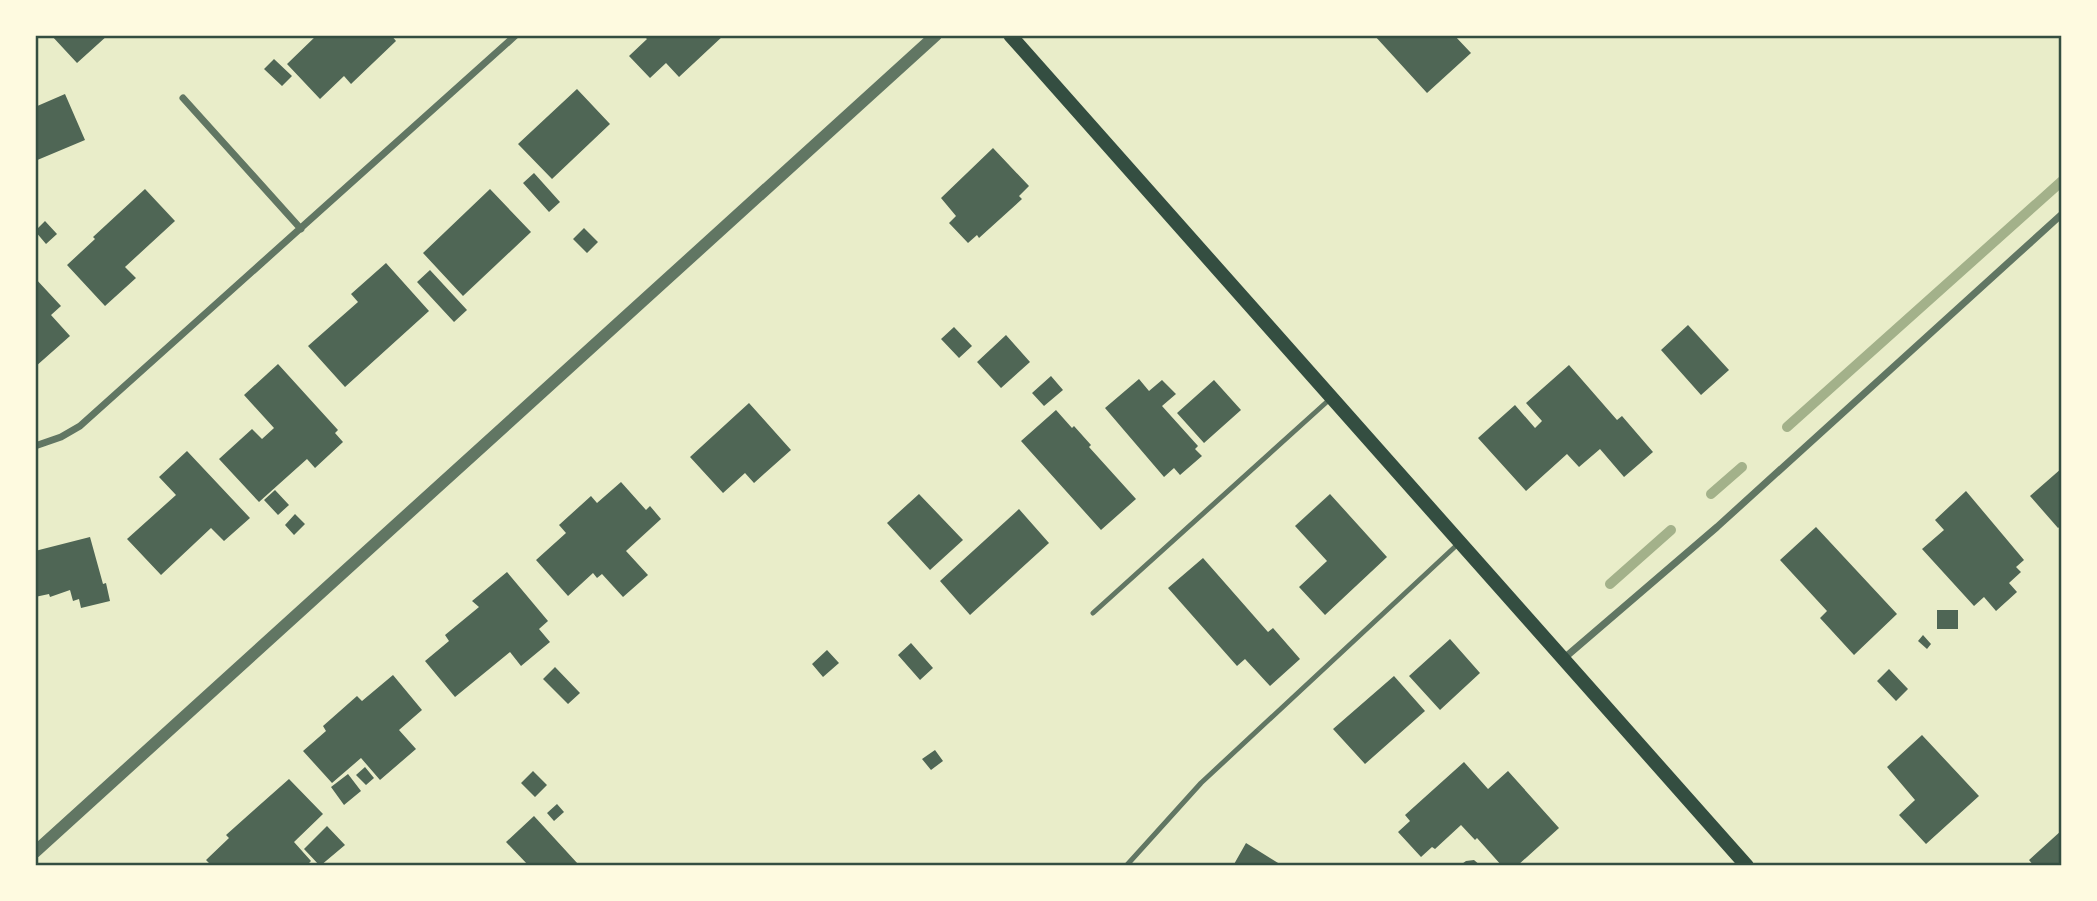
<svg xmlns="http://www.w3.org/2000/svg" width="2097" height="901" viewBox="0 0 2097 901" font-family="'Asap Condensed',sans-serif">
	<rect width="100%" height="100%" fill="#e9edc9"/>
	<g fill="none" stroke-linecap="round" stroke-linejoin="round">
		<!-- stream -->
		<path stroke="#a3b18a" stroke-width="10" d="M1787,427L2062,181
			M1711,494L1742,467
			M1610,584L1671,530"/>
	</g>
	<!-- building -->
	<path fill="#4f6655" d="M51,35H108L77,63Z
		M317,35H391L396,41L351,84L344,76L320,99L287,64Z
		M643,35H724L679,77L666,63L650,78L629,56L647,39Z
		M1374,35H1454L1471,53L1427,93Z
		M274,59L292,76L282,86L264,69Z
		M577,89L610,124L552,179L518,144Z
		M65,94L85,140L35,161V107Z
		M993,148L1029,186L1019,196L1022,199L979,238L977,235L968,243L949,223L956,216L941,198Z
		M534,173L560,202L549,212L523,183Z
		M145,189L175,221L125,267L136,278L105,306L67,265L95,239L93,237Z
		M490,189L531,232L463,296L423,253Z
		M45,221L57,234L46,244L35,231Z
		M584,228L598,242L587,253L573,239Z
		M386,263L429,311L345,387L308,346L358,302L351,294Z
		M430,270L467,310L454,322L417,282Z
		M35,278L61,306L51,315L70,336L35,367Z
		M1688,325L1729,370L1701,395L1661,350Z
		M954,327L972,346L959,358L941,339Z
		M1006,335L1030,362L1001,388L977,362Z
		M278,364L338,430L335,433L343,442L315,468L307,459L259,502L219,459L252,429L262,439L274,428L244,395Z
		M1569,365L1617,420L1622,416L1653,452L1624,477L1600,449L1579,467L1567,454L1526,491L1478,438L1515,405L1535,428L1542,421L1526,403Z
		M1051,376L1063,390L1044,406L1032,393Z
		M1139,379L1149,391L1162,380L1176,394L1162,406L1198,446L1195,449L1202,456L1180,475L1174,468L1164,477L1105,408Z
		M1214,380L1241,410L1204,443L1177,413Z
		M749,403L791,450L754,483L745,473L723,493L690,457Z
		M1056,410L1072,428L1074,426L1091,445L1089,447L1136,499L1101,530L1021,441Z
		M187,451L250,518L224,541L211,528L161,575L127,539L176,495L159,477Z
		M2062,468V525L2058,528L2030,496Z
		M621,482L646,510L650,506L661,519L626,551L648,575L623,597L602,574L597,578L593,573L568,596L536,560L566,533L559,525L591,496L597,503Z
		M275,490L289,505L278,515L264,500Z
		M1966,491L2024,560L2016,567L2021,572L2009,583L2017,592L1996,611L1984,597L1974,606L1922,549L1944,530L1935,520Z
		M919,494L963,540L930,570L887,523Z
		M1330,494L1387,557L1325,615L1299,587L1327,561L1295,526Z
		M1019,509L1049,543L970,615L940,581Z
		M295,514L305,524L294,535L285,525Z
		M1816,527L1897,614L1854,655L1820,618L1827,611L1780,560Z
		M90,537L103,584L106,583L110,601L81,608L79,599L73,601L70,590L50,597L49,594L35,597V551Z
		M1203,558L1268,632L1273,628L1300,659L1270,686L1245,659L1237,666L1168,588Z
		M507,572L548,621L539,629L550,642L521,666L510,652L455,697L425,661L449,641L445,635L479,607L472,601Z
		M1937,610H1958V629H1937Z
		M1923,635L1931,644L1927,649L1918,641Z
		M1450,639L1480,673L1440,710L1409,676Z
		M911,643L933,668L920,680L898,655Z
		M827,650L839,663L823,677L812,664Z
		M555,667L580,693L568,704L543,679Z
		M1889,669L1908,689L1896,701L1877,681Z
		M393,675L422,710L399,730L416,749L380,780L361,758L332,783L303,751L326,731L323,726L357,696L362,701Z
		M1394,676L1425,711L1365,764L1333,729Z
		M1922,735L1979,796L1926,844L1899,815L1915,800L1887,767Z
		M935,750L943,761L931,770L922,759Z
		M1464,762L1488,789L1508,771L1559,828L1517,866H1502L1477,838L1475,840L1461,825L1435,849L1432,847L1421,857L1398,832L1410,821L1405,815Z
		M365,767L374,778L366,785L356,775Z
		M533,771L547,785L535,797L521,783Z
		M348,774L361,791L344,805L331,787Z
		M289,779L323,814L294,842L311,861L306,866H212L206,860L229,838L226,835Z
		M557,804L564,812L554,821L547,813Z
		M534,816L578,864L576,866H529L506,842Z
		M327,826L345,845L320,866L304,849Z
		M2062,830V866H2034L2029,860Z
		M1246,843L1283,866H1233Z
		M1474,860L1481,866H1459L1466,861Z"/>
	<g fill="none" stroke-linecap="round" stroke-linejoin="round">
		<!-- service -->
		<path stroke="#617663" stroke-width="5" d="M1093,613L1330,399
			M1126,866L1201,783L1459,543"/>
		<!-- minor -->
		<path stroke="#617663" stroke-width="7" d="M183,98L301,229
			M35,446L61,437L80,426L516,35
			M1562,660L1717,527L2062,214"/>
		<!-- tertiary -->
		<path stroke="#617663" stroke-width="12" d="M35,852L936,35"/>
		<!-- secondary -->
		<path stroke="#344e41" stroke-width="14" d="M1010,35L1747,866"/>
	</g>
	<!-- border -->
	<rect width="2097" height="901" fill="none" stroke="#fefae0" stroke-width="74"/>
	<rect x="37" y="37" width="2023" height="827" fill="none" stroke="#344e41" stroke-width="2.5"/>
</svg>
